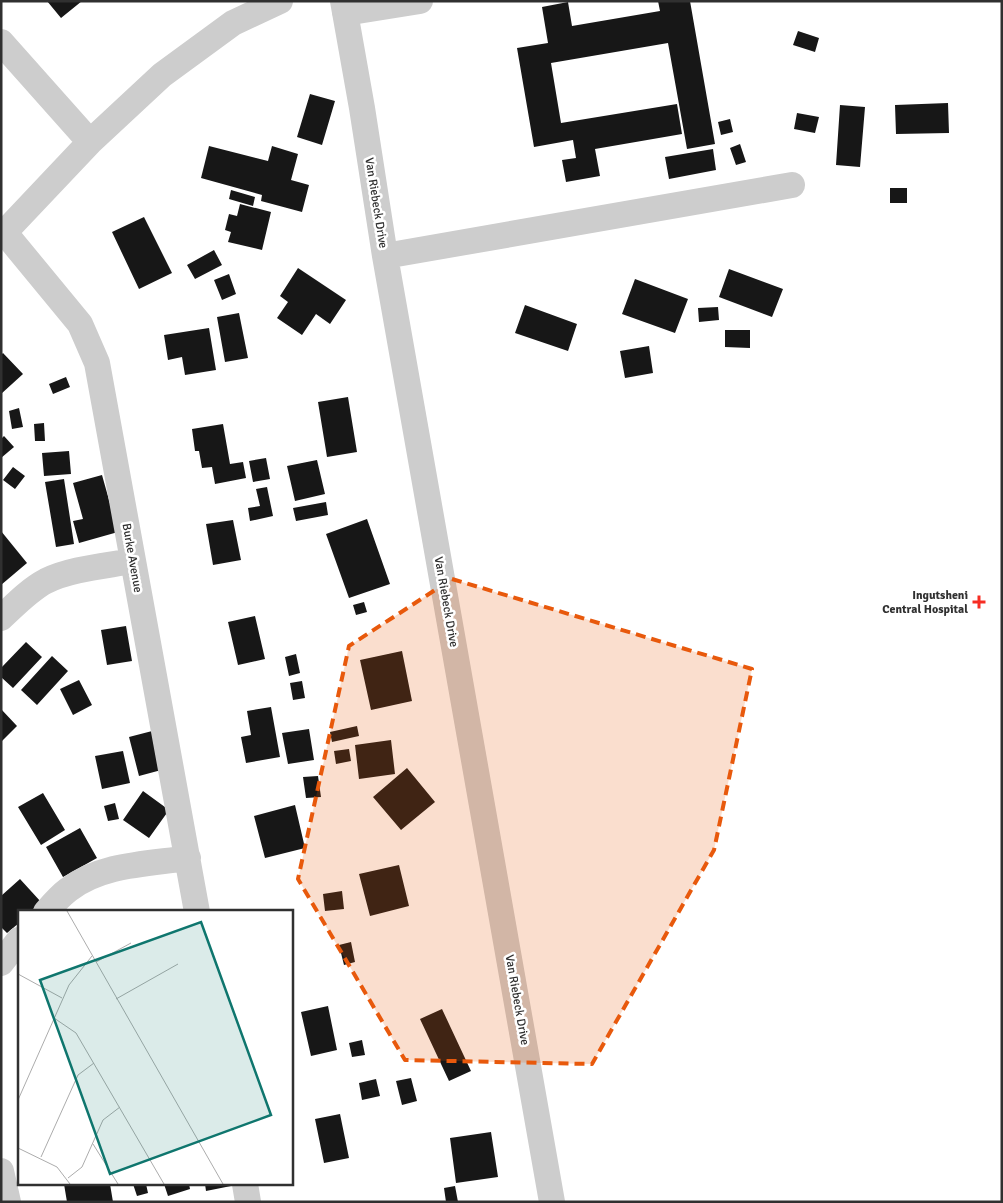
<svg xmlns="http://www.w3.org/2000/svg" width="1003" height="1203" viewBox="0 0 1003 1203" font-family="Signika,sans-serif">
	<rect width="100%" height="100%" fill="#fff"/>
	<!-- building -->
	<path fill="#171717" d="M47,1H82L61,18Z
		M658,1H690L715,144L687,149L668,43L551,63L561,123L677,104L682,134L595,149L600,176L566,182L562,160L576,158L573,140L534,147L517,48L548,43L542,7L568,2L572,26L660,11Z
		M798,31L819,38L815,52L793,45Z
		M310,94L335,101L322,145L297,137Z
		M948,103L949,133L896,134L895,105Z
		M840,105L865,107L860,167L836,165Z
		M797,113L819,117L815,133L794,129Z
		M730,119L733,132L721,135L718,122Z
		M740,144L746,162L736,165L730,148Z
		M209,146L268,161L272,146L298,154L291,180L309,185L302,212L261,201L262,195L201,178Z
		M713,149L716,170L669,179L665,157Z
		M890,188H907V203H890Z
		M231,190L255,197L253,206L229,199Z
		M240,204L271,212L262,250L228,242L231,232L225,230L229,214L237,216Z
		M144,217L172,273L139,289L112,232Z
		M214,250L222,265L195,279L187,265Z
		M298,268L346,300L330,324L316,314L302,335L277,318L288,302L280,296Z
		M729,269L783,289L772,317L719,297Z
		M229,274L236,294L222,300L214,280Z
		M635,279L688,299L675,333L622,314Z
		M525,305L577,324L568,351L515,333Z
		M718,307L719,320L699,322L698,308Z
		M239,313L248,358L225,362L217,317Z
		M209,328L216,370L185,375L182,357L168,360L164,335Z
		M725,330H750V348L725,347Z
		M649,346L653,373L625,378L620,351Z
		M3,353L23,374L1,394V355Z
		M66,377L70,387L53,394L49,384Z
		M348,397L357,452L327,457L318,402Z
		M19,408L23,427L12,429L9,411Z
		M44,423L45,441H35L34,424Z
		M223,424L230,464L243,462L246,478L215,484L212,467L202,468L199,451H195L192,429Z
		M4,436L14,447L1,458V439Z
		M69,451L71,474L44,476L42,453Z
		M266,458L270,479L253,482L249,461Z
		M317,460L325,494L295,501L287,466Z
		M13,467L25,476L15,489L3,480Z
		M102,475L118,532L79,543L73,521L83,519L73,483Z
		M64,479L74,544L56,547L45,482Z
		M267,487L273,516L250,521L248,508L260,506L256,489Z
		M326,502L328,515L296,521L293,508Z
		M367,519L390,584L349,598L326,534Z
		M233,520L241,560L213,565L206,524Z
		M1,531L27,563L1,585Z
		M364,602L367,612L356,615L353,605Z
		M255,616L265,659L238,665L228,622Z
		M126,626L132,661L107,665L101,630Z
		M26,642L42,657L13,688L1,677V668Z
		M402,651L412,701L371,710L360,660Z
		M296,654L300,673L289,676L285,657Z
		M52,656L68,671L37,705L21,690Z
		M79,680L92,705L73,715L60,689Z
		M302,681L305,698L293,700L290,683Z
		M271,707L280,757L246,763L241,737L251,735L247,711Z
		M1,709L17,726L1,742Z
		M357,726L359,736L332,742L330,732Z
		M309,729L314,760L288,764L282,733Z
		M156,730L165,769L139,776L129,737Z
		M391,740L395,774L359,779L355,745Z
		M349,749L351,761L336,764L334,751Z
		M123,751L130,783L102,789L95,756Z
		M407,768L435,802L401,830L373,797Z
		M318,776L321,797L306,798L303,777Z
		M143,791L169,810L149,838L123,820Z
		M43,793L65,830L41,845L18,807Z
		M115,803L119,819L108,821L104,806Z
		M295,805L305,848L265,858L254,816Z
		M80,828L97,858L63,877L46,847Z
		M399,865L409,906L370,916L359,874Z
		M20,879L41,902L30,912H19V923L7,933L1,927V896Z
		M342,891L344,909L325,911L323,894Z
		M351,942L355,962L344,965L339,945Z
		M328,1006L337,1050L311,1056L301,1012Z
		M442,1009L471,1071L449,1081L420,1019Z
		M362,1040L365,1055L352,1057L349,1043Z
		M411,1078L417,1101L402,1105L396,1081Z
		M376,1079L380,1096L362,1100L359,1083Z
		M340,1114L349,1158L324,1163L315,1119Z
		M491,1132L498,1177L456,1183L450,1138Z
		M64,1184H110L113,1202H67Z
		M133,1184H146L148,1193L137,1196Z
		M164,1184H189L190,1189L168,1196Z
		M205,1184H231V1186L206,1191Z
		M455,1186L458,1202H446L444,1188Z"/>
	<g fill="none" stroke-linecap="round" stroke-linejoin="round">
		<!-- minor -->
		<path stroke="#cdcdcd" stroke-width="26" d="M343,1L362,108L385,256L552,1202
			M345,13L420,1
			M1,42L90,142
			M5,233L80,324L97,363L197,912
			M1,236L90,142L162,75L233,23L280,1
			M385,256L792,185
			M1,618C15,605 29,590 46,581C70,569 105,566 132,561
			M46,912C53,904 60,896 68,890C101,864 148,864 188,858
			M1,963L19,940
			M1,1171L8,1202
			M245,1184L248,1202"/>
	</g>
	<!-- marked area -->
	<path fill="#e8590c" fill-opacity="0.2" stroke="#e8590c" stroke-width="4" stroke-dasharray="10 6" stroke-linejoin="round" d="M452,579L752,669L714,850L592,1064L405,1060L298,879L349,646Z"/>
	<!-- markers -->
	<path fill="#f62d23" stroke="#fff" stroke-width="2" d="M976.5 594.5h5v5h5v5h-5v5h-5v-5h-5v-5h5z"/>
	<g text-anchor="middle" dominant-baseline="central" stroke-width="5" stroke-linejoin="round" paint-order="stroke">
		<!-- street labels -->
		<g font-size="12" fill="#303030" stroke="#fff">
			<text transform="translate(376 203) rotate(81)">Van Riebeck Drive</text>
			<text transform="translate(132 558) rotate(80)">Burke Avenue</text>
			<text transform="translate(446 602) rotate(80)">Van Riebeck Drive</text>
			<text transform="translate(517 1000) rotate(80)">Van Riebeck Drive</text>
		</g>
		<!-- poi labels -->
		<g font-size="12" font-weight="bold" fill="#303030" stroke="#fff" text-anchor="end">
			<text x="968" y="595">Ingutsheni<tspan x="968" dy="14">Central Hospital</tspan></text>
		</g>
	</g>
	<!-- overview -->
	<g transform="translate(18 910)">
		<rect width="275" height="275" fill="#fff"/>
		<path fill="none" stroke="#acacac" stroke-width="1" d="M49,1L205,274M78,52L113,33M0,64L44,88M98,89L160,54M36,108L58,123L146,274M0,190L51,75L74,46M75,234L100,274M0,238L39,257L52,274M23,247L60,165L76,153M50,268L64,257L85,210L102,197"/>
		<path fill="#0f766e" fill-opacity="0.15" stroke="#0f766e" stroke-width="2.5" d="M183,12L253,205L92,264L22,70Z"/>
		<rect width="275" height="275" fill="none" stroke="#303030" stroke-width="2.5"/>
	</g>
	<!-- border -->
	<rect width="1003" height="1203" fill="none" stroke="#303030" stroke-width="5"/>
</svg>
